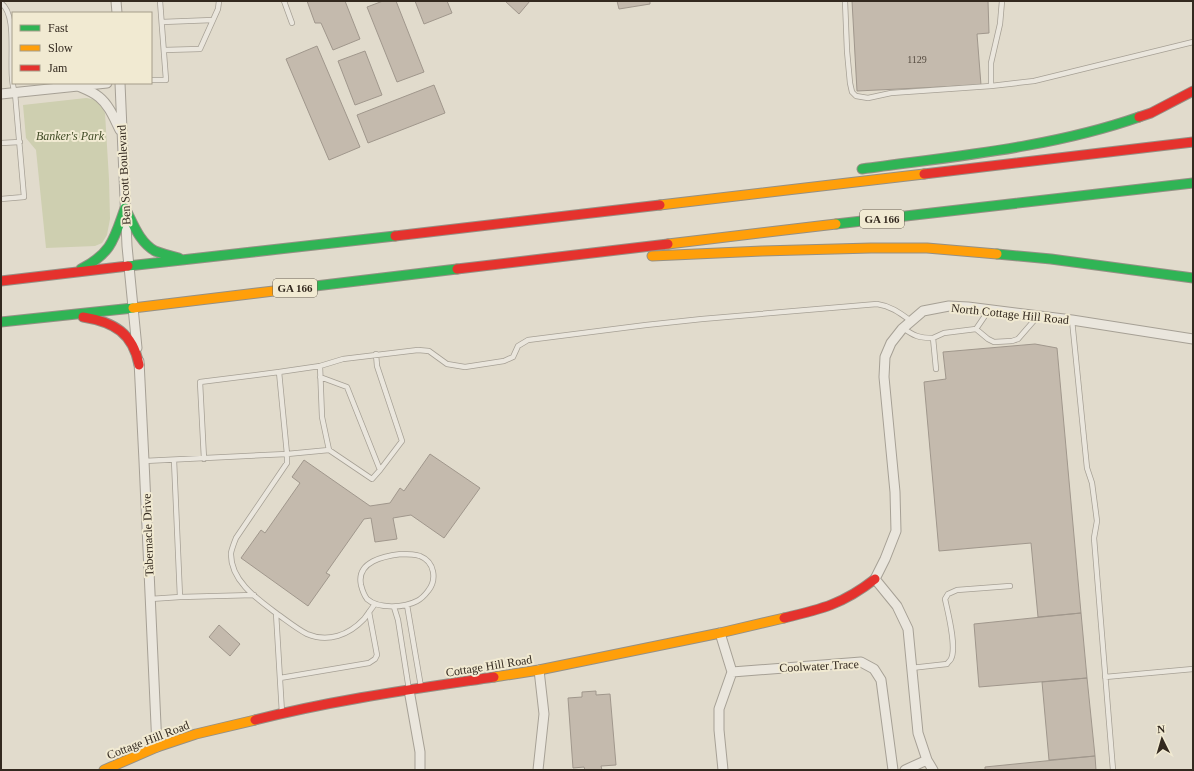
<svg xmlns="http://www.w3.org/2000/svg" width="1194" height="771" viewBox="0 0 1194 771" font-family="Georgia,serif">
	<rect width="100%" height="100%" fill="#e1dbcc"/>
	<!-- green -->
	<path fill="#cecfb0" d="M86,98C98,100 100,101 105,113L109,179L110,219L107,235L102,243L95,246L46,248L36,150L26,138L23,105Z"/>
	<!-- building -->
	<path fill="#c4baad" stroke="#a0978c" d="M307,1H345L360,39L333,50L321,23H315Z
		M383,1H396L424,72L397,82L367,7Z
		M415,1H447L452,13L424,24Z
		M505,1H530L519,14Z
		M617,1H650V4L619,9Z
		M852,1H988L989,33L977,34L981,85L857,91Z
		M317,46L360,147L329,160L286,59Z
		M365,51L382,95L355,105L338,61Z
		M434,85L445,113L368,143L357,115Z
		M1035,344L1057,348L1081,613L1038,617L1031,543L939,551L924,382L946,379L943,352Z
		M430,454L480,488L444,538L411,515L393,518L397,539L375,542L371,518L364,519L326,573L330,575L308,606L241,558L261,530L265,533L300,483L292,477L304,460L370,506L390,503L400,488L404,491Z
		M1081,613L1087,678L979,687L974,624Z
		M219,625L240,644L230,656L209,637Z
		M1087,678L1095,756L1049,760L1042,682Z
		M596,691V695L610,694L616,765L601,766L602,770H585L584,767L573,768L568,698L582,697V692Z
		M1095,756L1096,770H985V767Z"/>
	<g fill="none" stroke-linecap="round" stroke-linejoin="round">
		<defs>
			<path id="lane" d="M284,1L292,23
				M845,1L847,51L850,83L852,92L856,96L868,98L891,93L991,86
				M1002,1L1000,24L991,63V86L1034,81L1193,42
				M1,3C20,17 6,71 15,93L24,197L1,199
				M162,22L213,20
				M164,50L200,49L218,9L219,1
				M151,80H166L160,1
				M1,143L20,142
				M1072,320L1087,468L1092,483L1097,521L1094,538L1113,770
				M903,328C914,336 919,338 933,338L936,369
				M976,329L988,339L994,342L1012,341L1018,339L1038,316
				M933,338L944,333L976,329L989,310
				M279,372L320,366
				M320,377L347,387L380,470L402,441L377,366L376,354
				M329,450L322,417L320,366L343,359L418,350L429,351L447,364L465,367L504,361L513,357L518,346L528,340L646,325L702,319L877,304C891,306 900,313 911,321
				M204,459L200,382L279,372L287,454V463L236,538C234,543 232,548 231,553C230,580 257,599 276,613L282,713
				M174,460L180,597L254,595
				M144,461L287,454L329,450L372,479L380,470
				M401,554C407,554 414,554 420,556C435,562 437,580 428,591C425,595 421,599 417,601C404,608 378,609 367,599C364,595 362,589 361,585C356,561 385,556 401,554Z
				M150,599L180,597
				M407,605L421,687
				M394,607L398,620L409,690
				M276,613C286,620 297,629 307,634C328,643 349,635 364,619C368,614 371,609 375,604
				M911,668L947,664C948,662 950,661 951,659C957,647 948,613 945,599L948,594L957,590L1010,586
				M1105,677L1193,669
				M280,678L369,663L375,659L377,655L369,612"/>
			<path id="street" d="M116,1L117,13
				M120,83L127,246L137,348
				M78,86C85,89 93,92 99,97C109,105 114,118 120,130
				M1,94L107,83
				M139,361L144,461L157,747
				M720,633L732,672L719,709V730L723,770
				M732,672L861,662L874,669L881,680L893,770
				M409,690L420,752V770
				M538,770L544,714L539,670
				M905,770L927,760
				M933,770L927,760L918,733L908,629L897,606L875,579L885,559L896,531L895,492L884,377L885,357L891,343L902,329L923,311L949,306L968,307L1072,320L1193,339"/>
			<path id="fast" d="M862,169C955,156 1050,148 1139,117
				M125,208C133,223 139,242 155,251C163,254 171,256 179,258
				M836,224L1193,183
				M997,254L1051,259L1193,278
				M128,266L395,236
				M81,269C112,253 114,239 125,208
				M282,290L457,269
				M1,322L133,308"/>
			<path id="slow" d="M660,205L924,174
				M668,244L836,224
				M652,256L762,251L871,248H927L997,254
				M133,308L282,290
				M494,677L539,670L720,633L784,618
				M104,770L157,747L196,734L255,720"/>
			<path id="jam" d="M1139,117L1151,113L1193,91
				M924,174L1193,142
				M395,236L660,205
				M457,269L668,244
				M1,281L128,266
				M83,317C114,322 133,333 139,365
				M784,618C822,609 843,604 875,579
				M255,720C333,700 414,689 494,677"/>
		</defs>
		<!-- lane casing -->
		<use href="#lane" stroke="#a6a095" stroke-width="6"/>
		<!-- street casing -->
		<use href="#street" stroke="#a6a095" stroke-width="11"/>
		<!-- fast casing -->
		<use href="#fast" stroke="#959085" stroke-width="11"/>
		<!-- slow casing -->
		<use href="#slow" stroke="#959085" stroke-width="11"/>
		<!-- jam casing -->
		<use href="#jam" stroke="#959085" stroke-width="11"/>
		<!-- lane -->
		<use href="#lane" stroke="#eae6dd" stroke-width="4.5"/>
		<!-- street -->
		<use href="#street" stroke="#eae6dd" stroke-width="9"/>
		<!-- fast -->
		<use href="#fast" stroke="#30b455" stroke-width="9"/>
		<!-- slow -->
		<use href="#slow" stroke="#ff9f0a" stroke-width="9"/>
		<!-- jam -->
		<use href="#jam" stroke="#e5322d" stroke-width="9"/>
	</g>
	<g text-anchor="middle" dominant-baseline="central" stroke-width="4" stroke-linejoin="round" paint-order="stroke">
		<!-- number labels -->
		<g font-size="10" fill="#574d42">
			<text x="917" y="59">1129</text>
		</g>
		<!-- shield labels -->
		<g fill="#f1ead2" stroke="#6c6355" stroke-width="1">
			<rect x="860" y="210" width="44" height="18" rx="3"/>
			<rect x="273" y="279" width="44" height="18" rx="3"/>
		</g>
		<g font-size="11" font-weight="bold" fill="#33291f">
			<text x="882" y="219">GA 166</text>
			<text x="295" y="288">GA 166</text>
		</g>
		<!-- park labels -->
		<g font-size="12" font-style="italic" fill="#424d27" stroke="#f1ead2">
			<text x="70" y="136">Banker's Park</text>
		</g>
		<!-- street labels -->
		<g font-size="12" fill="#33291f" stroke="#f1ead2">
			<text transform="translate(124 175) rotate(-93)">Ben Scott Boulevard</text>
			<text transform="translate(1010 314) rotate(6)">North Cottage Hill Road</text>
			<text transform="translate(148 535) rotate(-92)">Tabernacle Drive</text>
			<text transform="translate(489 666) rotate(-9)">Cottage Hill Road</text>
			<text transform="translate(819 666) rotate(-3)">Coolwater Trace</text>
			<text transform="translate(148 740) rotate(-21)">Cottage Hill Road</text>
		</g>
	</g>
	<!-- border -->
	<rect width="1194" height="771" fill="none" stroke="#33291f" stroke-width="4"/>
	<!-- legend -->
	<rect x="12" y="12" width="140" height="72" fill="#f1ead2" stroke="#a59d8a"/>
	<rect x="20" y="25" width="20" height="6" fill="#30b455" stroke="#a59d8a"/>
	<text x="48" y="32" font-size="12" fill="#33291f">Fast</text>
	<rect x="20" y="45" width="20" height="6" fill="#ff9f0a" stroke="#a59d8a"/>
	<text x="48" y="52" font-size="12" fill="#33291f">Slow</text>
	<rect x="20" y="65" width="20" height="6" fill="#e5322d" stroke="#a59d8a"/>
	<text x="48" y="72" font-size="12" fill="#33291f">Jam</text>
	<!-- north arrow -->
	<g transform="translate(1162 739) rotate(355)" stroke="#f1ead2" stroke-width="3" paint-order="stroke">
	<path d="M0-3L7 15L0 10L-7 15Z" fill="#33291f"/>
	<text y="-6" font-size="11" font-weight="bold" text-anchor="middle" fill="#33291f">N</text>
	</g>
</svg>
